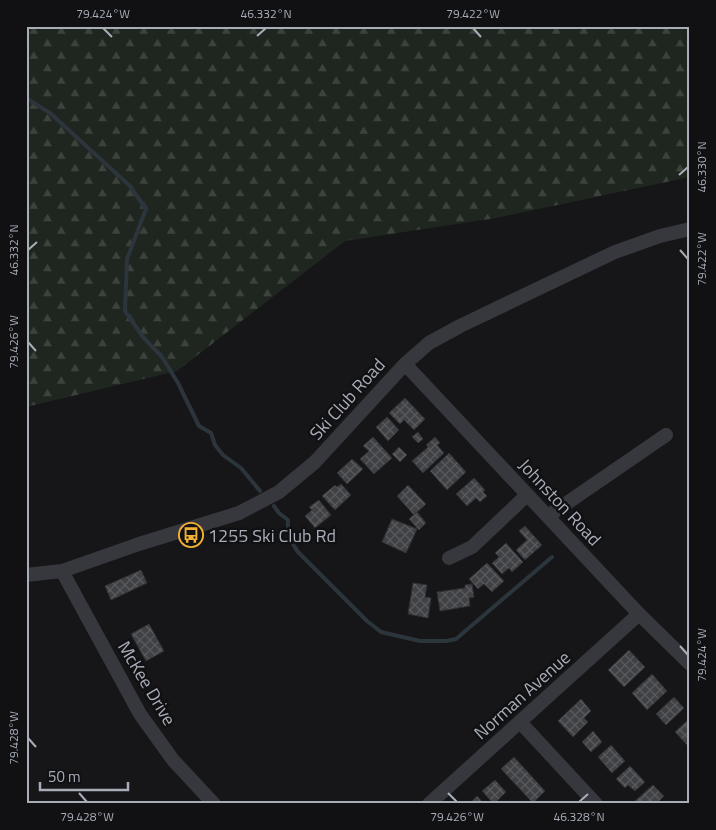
<svg xmlns="http://www.w3.org/2000/svg" width="716" height="830" viewBox="0 0 716 830" font-family="'Titillium Web',sans-serif">
	<defs>
		<pattern id="forest-firs" width="22" height="20" patternUnits="userSpaceOnUse" patternTransform="scale(1.25)"><rect width="22" height="20" fill="#1e261f"/><path d="M5 1l3.5 6h-7zM16 11l3.5 6h-7z" fill="#3c433d"/></pattern>
		<pattern id="building-cross-hatch" width="8" height="8" patternUnits="userSpaceOnUse" patternTransform="scale(1.25)"><rect width="8" height="8" fill="#404145"/><path d="M0 0l8 8M0 8l8-8" fill="none" stroke="#595a5e"/></pattern>
	</defs>
	<rect width="100%" height="100%" fill="#161618"/>
	<!-- forest -->
	<path fill="url(#forest-firs)" d="M26,26H690V177L496,218L345,241L177,371L26,407Z"/>
	<g fill="none" stroke-linecap="round" stroke-linejoin="round">
		<!-- stream -->
		<path stroke="#2c353c" stroke-width="4" d="M26,98L50,113L130,186L146,209L127,259L125,311L143,337L162,357L178,383L199,426L211,433L215,445L223,455L241,468L260,491
			M274,506L279,513L288,520C287,533 291,542 298,552L367,621L381,632L420,641H446L456,639L552,557"/>
	</g>
	<!-- building -->
	<path fill="url(#building-cross-hatch)" stroke="#303034" d="M405,398L425,419L414,430L404,420L400,424L389,413Z
		M387,417L399,430L388,441L376,427Z
		M418,432L423,439L418,443L412,437Z
		M373,437L392,458L374,474L360,459L369,451L363,446Z
		M435,437L440,443L437,445L444,453L423,473L412,461L428,447L426,445Z
		M399,447L407,455L400,462L392,454Z
		M449,453L466,472L447,490L430,471Z
		M352,459L363,469L347,484L337,473Z
		M474,478L485,490L483,492L487,496L480,502L476,498L467,506L456,494Z
		M341,484L351,495L335,510L322,496L335,485L337,487Z
		M408,485L426,504L414,515L397,496Z
		M319,500L331,515L315,528L305,516L312,510L309,507Z
		M417,512L426,523L419,530L409,519Z
		M392,519L417,529L406,553L382,542Z
		M525,526L542,545L525,560L516,550L527,540L519,531Z
		M506,543L523,562L512,572L509,568L502,574L492,563L499,557L495,553Z
		M487,563L504,581L492,592L484,584L478,589L469,579Z
		M141,570L147,583L111,600L105,586Z
		M413,583L427,585L425,597L431,598L428,618L408,614Z
		M472,584L474,597L469,598L470,606L440,611L437,592L465,588V585Z
		M149,624L164,651L146,661L131,634Z
		M629,650L645,667L624,687L608,670Z
		M652,674L667,691L647,710L632,693Z
		M674,697L684,708L666,725L656,714Z
		M581,699L591,711L584,718L588,722L573,737L558,721Z
		M690,718V748L675,732Z
		M593,731L602,742L591,752L582,742Z
		M611,745L625,761L612,773L598,757Z
		M514,757L545,791L533,803L501,769Z
		M630,766L645,782L635,791L628,785L625,788L616,779Z
		M495,780L506,792L494,804L482,791Z
		M653,785L664,796L656,804H638L635,801Z
		M477,796L484,804H469Z"/>
	<g fill="none" stroke-linecap="round" stroke-linejoin="round">
		<!-- minor -->
		<path stroke="#37383d" stroke-width="14" d="M405,364L639,614L690,664
			M548,516L666,435
			M449,558L472,547L527,495
			M62,571L140,714L173,760L214,804
			M26,575L62,571L139,544L239,513L279,492L315,462L405,364L429,343L460,326L615,252L660,236L690,229
			M520,722L596,804
			M429,804L639,614"/>
	</g>
	<!-- ticks -->
	<path fill="none" stroke="#a8adb8" stroke-width="2" d="M103,28L112,37M473,28L481,37M257,36L266,28M679,175L688,167M28,250L37,242M680,250L688,259M28,342L36,351M680,646L688,655M28,738L36,747M79,793L87,802M448,793L457,802M579,802L588,794"/>
	<!-- icons -->
	<defs>
		<symbol id="bus-ring" viewBox="-11 -11 22 22"><circle r="9.5" fill="#111113" stroke="#f2b134" stroke-width="1.5"/><path d="M-5-6H5V4H4V6H2V4H-2V6H-4V4H-5ZM-3.5-4V0h7V-4ZM-3.5 1.2v1.5H-2V1.2ZM2 1.2v1.5H3.5V1.2Z" fill="#f2b134"/></symbol>
	</defs>
	<g fill-rule="evenodd">
		<use href="#bus-ring" x="177" y="521" width="28" height="28"/>
	</g>
	<g text-anchor="middle" dominant-baseline="central" stroke-width="5" stroke-linejoin="round" paint-order="stroke">
		<!-- street labels -->
		<g font-size="18" fill="#a8adb8" stroke="#111113">
			<text transform="translate(347 399) rotate(-48)">Ski Club Road</text>
			<text transform="translate(560 502) rotate(47)">Johnston Road</text>
			<text transform="translate(147 683) rotate(59)">McKee Drive</text>
			<text transform="translate(522 695) rotate(-42)">Norman Avenue</text>
		</g>
		<!-- poi labels -->
		<g font-size="18" fill="#a8adb8" stroke="#111113" text-anchor="start">
			<text x="208" y="535">1255 Ski Club Rd</text>
		</g>
	</g>
	<!-- border -->
	<rect width="716" height="830" fill="none" stroke="#111113" stroke-width="55"/>
	<!-- scale -->
	<path d="M40 782v8h88v-8" fill="none" stroke="#a8adb8" stroke-width="2.5"/>
	<text x="48" y="782" font-size="15" fill="#a8adb8" stroke="#111113" stroke-width="4" paint-order="stroke">50 m</text>
	<rect x="28" y="28" width="660" height="774" fill="none" stroke="#a8adb8" stroke-width="2"/>
	<g font-size="12" text-anchor="middle" fill="#a8adb8">
		<text x="103" y="18">79.424°W</text>
		<text x="266" y="18">46.332°N</text>
		<text x="473" y="18">79.422°W</text>
		<text transform="translate(702 167) rotate(-90)" y="4">46.330°N</text>
		<text transform="translate(14 250) rotate(-90)" y="4">46.332°N</text>
		<text transform="translate(702 259) rotate(-90)" y="4">79.422°W</text>
		<text transform="translate(14 342) rotate(-90)" y="4">79.426°W</text>
		<text transform="translate(702 655) rotate(-90)" y="4">79.424°W</text>
		<text transform="translate(14 738) rotate(-90)" y="4">79.428°W</text>
		<text x="87" y="821">79.428°W</text>
		<text x="457" y="821">79.426°W</text>
		<text x="579" y="821">46.328°N</text>
	</g>
</svg>
